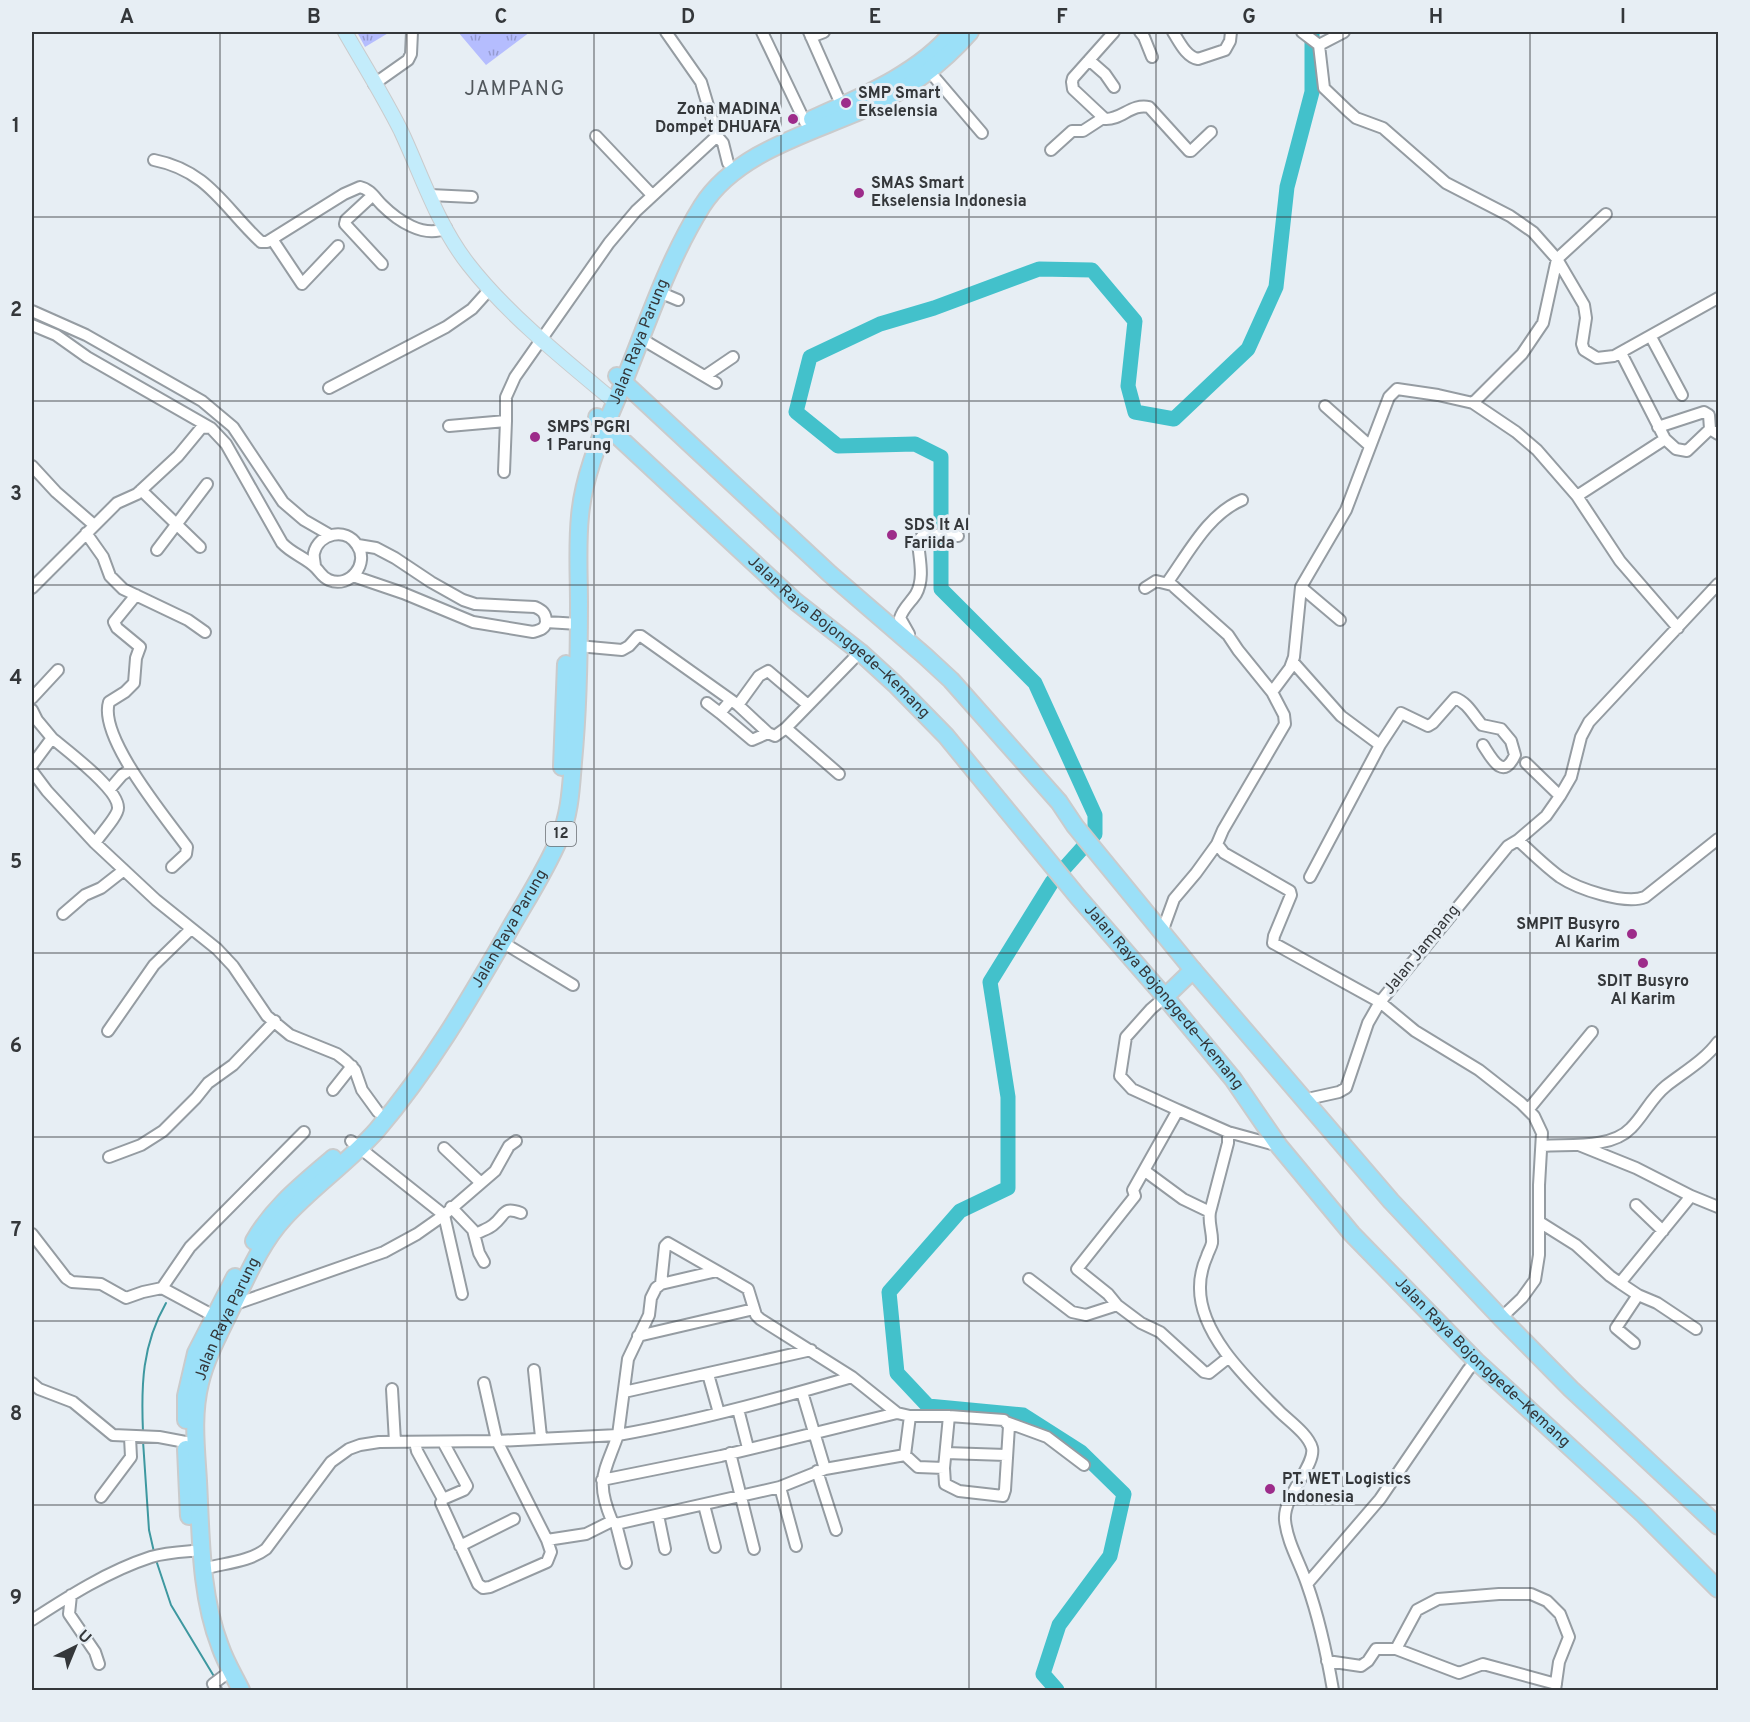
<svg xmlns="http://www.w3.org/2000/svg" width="1750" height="1722" viewBox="0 0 1750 1722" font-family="Overpass,sans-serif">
	<defs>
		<pattern id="park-tufts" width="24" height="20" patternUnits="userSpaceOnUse" patternTransform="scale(1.5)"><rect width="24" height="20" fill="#b5bdfe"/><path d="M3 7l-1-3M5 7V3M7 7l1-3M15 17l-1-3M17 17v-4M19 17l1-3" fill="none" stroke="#949acf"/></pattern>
	</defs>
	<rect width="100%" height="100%" fill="#e7eef4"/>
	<!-- park -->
	<path fill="url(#park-tufts)" d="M357,32H390L365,47Z
		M458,32H530L486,65Z"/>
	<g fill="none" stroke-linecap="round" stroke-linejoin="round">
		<!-- stream -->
		<path stroke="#3e98a0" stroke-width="2" d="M143,1432C141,1385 142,1345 166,1303
			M143,1441L149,1530L154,1552
			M156,1560L171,1605L215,1678"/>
		<!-- river -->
		<path stroke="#43c1cb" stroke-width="15" d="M1057,1690L1043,1674L1059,1625L1110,1556L1124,1494L1081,1452L1023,1415L928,1406L897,1373L889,1292L960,1211L1008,1188V1097L990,982L1052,882L1095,834V815L1035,683L941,589V457L915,444L838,446L796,412L810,357L880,324L934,308L1039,269L1092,270L1135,321L1128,386L1135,412L1174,419L1248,349L1276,287L1287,187L1312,92V32"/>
		<defs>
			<path id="minor" d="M666,32L701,82L717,136L723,143L728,163
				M762,32L805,122
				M809,32L844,111
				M1114,32L1073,78L1072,82L1073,89L1105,119C1121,120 1132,103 1149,107L1189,151H1191L1211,132
				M1140,32L1144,37L1152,57
				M1173,32C1179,41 1186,57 1198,59L1225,50L1230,41L1231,32
				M1302,32L1319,45L1324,88L1348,111L1356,118L1383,128L1446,183L1510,216L1533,232L1557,259L1584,305L1586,318L1582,344L1584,350L1597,358L1614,356L1718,298
				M811,37L824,32
				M1319,45L1344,32
				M1089,60L1105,74L1114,87
				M930,72L982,133
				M374,84L408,60L411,54L412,32
				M596,136L652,195
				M1051,150L1072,131H1083L1103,118
				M154,160C209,171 224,208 261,242H267L344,194L360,187C370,189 375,198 382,205C397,220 424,239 446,228
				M373,195L346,220L345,224L382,264
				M430,195L472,197
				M272,239L302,284L338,246
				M659,292L678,300
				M32,311L86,335L202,401L233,427L283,502L304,520L330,535
				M32,325L56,335L87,357L211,428L226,444L282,543C292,554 307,558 316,568C321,573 322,577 329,580C350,589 370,563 357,545C346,527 319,533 314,553C313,557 315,562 315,567
				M1651,337L1682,395
				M640,338L716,383
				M1621,353L1665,439L1676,449L1687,451L1710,429L1718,434
				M705,376L733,357
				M329,388L446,327L472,309L490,289
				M1473,403L1522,354L1543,323L1557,259L1606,214
				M1325,406L1370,446
				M449,426L506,421V397L515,377L609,243L636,211L717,136
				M1658,427L1704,412L1709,415L1710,429
				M32,466L56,492L94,525
				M504,472L506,421
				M141,490L200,547
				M1577,496L1665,439
				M86,533L103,557L110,576L123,589L188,620L205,632
				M358,545L376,548L395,558L431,582L463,600L475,604L535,607C542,610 546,613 546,622
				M157,550L207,484
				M353,576L403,593L473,622L533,632C540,630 545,629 546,622
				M1167,583C1188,554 1208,514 1242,500
				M1301,587L1340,620
				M32,588L117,503L137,494L178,456L202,427L211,428
				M1145,588L1156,581L1172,585L1228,635L1238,650L1272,692L1284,715L1285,724L1223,830L1217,844L1224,853L1290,891L1291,895L1274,936L1273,943L1380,1002L1368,1023L1346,1088L1339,1092L1312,1098
				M136,595L114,622L117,628L140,647L136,658L134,683L125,692L109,702C98,737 166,818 187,847L186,854L172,867
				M546,622L579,624
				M907,640L909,634L900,618C903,608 911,602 916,594C925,578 919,558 918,541L924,534L958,536
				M578,646L622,650L629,646L638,636H641L738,705L768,733L775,736L786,728L860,652
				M1293,662L1341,716L1380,745
				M1272,692L1290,668L1294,657L1301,587L1346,510L1389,397L1397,389L1438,395L1473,403L1516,432L1537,450L1577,496L1620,561L1678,628
				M32,698L58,670
				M707,703L720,713L731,700
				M738,705L759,676L768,671L808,705
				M32,710L37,720L52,738L32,765
				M720,713L752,740L768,733
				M786,728L839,774
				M52,738C66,750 119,789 118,808C118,816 100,835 95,843
				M1526,763L1560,796
				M32,771L47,791L95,843L156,900L217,949L233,966L267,1016L290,1035L337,1054L346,1061L355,1070L362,1090L378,1112
				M110,789L122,775L131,769
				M1518,840C1532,853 1545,866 1560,877C1578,889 1625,905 1645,897L1718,839
				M1310,877L1380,745L1401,713L1428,726L1433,723L1455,698C1468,703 1473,715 1482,725L1501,729L1511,741L1515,755C1503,781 1492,759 1483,745
				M63,914L85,895L101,888L124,870
				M1162,932L1174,899L1196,873L1217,844
				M502,942L573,985
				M1165,997L1151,1009L1126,1037L1120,1076L1132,1089L1178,1110
				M108,1031L154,965L191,929
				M333,1090L352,1066
				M1528,1110L1592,1032
				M1228,1132V1143L1210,1212C1208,1223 1213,1233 1212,1243C1211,1248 1208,1252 1207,1256C1203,1265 1200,1277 1200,1287C1199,1334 1248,1380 1279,1411C1289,1421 1308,1434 1312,1448C1316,1465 1283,1496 1285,1520C1287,1542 1300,1563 1307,1584C1319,1618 1327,1655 1333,1690
				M351,1141L444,1215L495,1171L509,1146L516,1141
				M1579,1145L1636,1168L1691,1196L1718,1207
				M1543,1146C1569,1144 1611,1149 1631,1128C1644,1115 1651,1098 1666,1086C1684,1072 1705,1060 1718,1042
				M444,1148L480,1182
				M109,1157L141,1145L163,1131L196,1098L208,1083L233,1065L275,1021
				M1145,1171L1183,1199L1210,1212
				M1691,1196L1620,1283L1638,1295L1657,1303L1696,1329
				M1636,1205L1663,1231
				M451,1207L473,1230L479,1253L484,1262
				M1541,1223L1576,1245L1610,1276L1620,1283
				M32,1234L66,1278L72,1282L101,1284L126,1298L143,1292L162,1288L214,1316
				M476,1234C481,1231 488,1229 493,1225C506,1215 502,1206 521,1213
				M1029,1279L1072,1312L1086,1315L1117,1305
				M661,1284L665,1246L668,1243L717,1271
				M162,1288L190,1247L304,1132
				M233,1305L384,1252L417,1234L444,1215L462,1294
				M1501,1318L1522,1298L1535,1280L1539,1255V1185L1542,1133L1534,1116L1521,1103L1479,1070L1415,1031L1380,1002L1508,846L1518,840L1546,816L1560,796L1571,777L1581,737L1589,722L1718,584
				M638,1336L754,1309
				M1634,1343L1616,1328L1638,1295
				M1229,1357L1209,1373L1204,1372L1160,1332L1141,1323L1117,1305L1108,1294L1077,1269L1135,1196L1133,1190L1178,1110L1228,1132L1279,1146
				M534,1370L541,1437
				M708,1374L719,1413
				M32,1383L39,1389L73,1402L113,1435L159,1437L196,1444
				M484,1383L497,1441L547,1540
				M392,1389L395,1442
				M624,1392L811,1350
				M802,1392L825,1469
				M738,1409L748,1448
				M1006,1422L1047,1437L1084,1465
				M415,1442L417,1451L443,1499
				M443,1442L467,1486L464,1490L443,1499L441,1503L478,1584L483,1588L490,1587L547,1562L551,1552L547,1540L586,1534L612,1521C595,1480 604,1474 618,1435C697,1421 774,1400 852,1377
				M730,1453L754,1549
				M946,1453L1006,1455
				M905,1455L918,1467L944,1468
				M817,1471L836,1530
				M602,1480L721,1456L897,1413
				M780,1487L796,1546
				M101,1497L131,1457L130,1437
				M704,1505L715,1547
				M658,1515L665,1549
				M612,1521L616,1524L780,1487L825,1469L905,1455L910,1416
				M616,1524L626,1563
				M460,1546L514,1519
				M203,1569C224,1563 249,1562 266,1549L331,1462L349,1449L360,1445L379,1442L497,1441L618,1435L628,1359L649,1315L651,1298L656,1288L661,1284L717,1271L748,1289L756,1315L760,1319L852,1377L897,1413L910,1416H949L1004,1420L1009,1426L1005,1490L1003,1496L959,1491L945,1484L944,1468L949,1416
				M1307,1584L1380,1499L1468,1370L1476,1361
				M71,1595L69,1614L95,1652L99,1664
				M32,1620C69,1596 108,1571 151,1557C164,1553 179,1552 192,1551
				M1396,1649L1417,1610L1438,1599L1499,1594H1531L1547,1601L1560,1614L1569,1637L1559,1662L1555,1690
				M1327,1661L1361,1666L1368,1661L1376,1649H1396L1459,1673L1483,1664L1556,1684
				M216,1690L213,1684L225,1675"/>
			<path id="major" d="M345,32C364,65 384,97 401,131C422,176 438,226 469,265C508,315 567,362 615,402"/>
			<g id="highway">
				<path d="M812,119C861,97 918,74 953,32"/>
				<path d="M617,376L830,574L925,656L951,680L1059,802L1075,826L1193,970L1391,1201L1501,1318L1571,1389L1718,1526"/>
				<path id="s1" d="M597,417L795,601L860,652L895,684L946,736L1078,897L1165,997L1233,1079L1279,1146L1352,1234L1476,1361L1644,1515L1718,1589"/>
				<path d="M562,767L566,664"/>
				<path d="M1165,997L1193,970"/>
				<path d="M254,1241C274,1206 303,1184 333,1158"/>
				<path d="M186,1420V1396L196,1353L235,1277"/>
				<path d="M186,1449L189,1516"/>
				<path id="s2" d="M241,1690C234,1676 225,1661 220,1646C200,1594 201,1536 198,1481C196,1448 192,1415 200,1383C206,1358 219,1334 230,1311C246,1279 260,1244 284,1218C313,1186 349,1162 377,1130C428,1070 468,1002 507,934C525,902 545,872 559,839C570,815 571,787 573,762C578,710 579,656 579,604C579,575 577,545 580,516C584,470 605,428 622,386C647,325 667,262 702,206C737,151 812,133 869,107C909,89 941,65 970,32"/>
			</g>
		</defs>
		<!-- minor casing -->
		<use href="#minor" stroke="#959ca2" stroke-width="14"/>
		<!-- major casing -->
		<use href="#major" stroke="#cacbcc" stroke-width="16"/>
		<!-- highway casing -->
		<use href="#highway" stroke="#cacbcc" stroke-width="20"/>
		<!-- minor -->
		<use href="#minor" stroke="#fff" stroke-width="10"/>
		<!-- major -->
		<use href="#major" stroke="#c3ecfb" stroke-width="14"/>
		<!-- highway -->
		<use href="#highway" stroke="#9be0f8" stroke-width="16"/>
	</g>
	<!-- grid -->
	<path fill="none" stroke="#34373a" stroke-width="1.5" stroke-opacity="0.55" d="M220,32V1690M407,32V1690M594,32V1690M781,32V1690M969,32V1690M1156,32V1690M1343,32V1690M1530,32V1690M32,217H1718M32,401H1718M32,585H1718M32,769H1718M32,953H1718M32,1137H1718M32,1321H1718M32,1505H1718"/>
	<!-- markers -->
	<g fill="#9d2c8a" stroke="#e7eef4" stroke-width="2">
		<circle cx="846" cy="103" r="6"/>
		<circle cx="793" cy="119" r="6"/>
		<circle cx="859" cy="193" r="6"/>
		<circle cx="535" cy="437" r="6"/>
		<circle cx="892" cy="535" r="6"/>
		<circle cx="1632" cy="934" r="6"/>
		<circle cx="1643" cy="963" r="6"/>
		<circle cx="1270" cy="1489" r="6"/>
	</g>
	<g text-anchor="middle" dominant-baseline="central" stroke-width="6" stroke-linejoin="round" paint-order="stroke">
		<!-- shield labels -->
		<rect fill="#e7eef4" stroke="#6a6e72" stroke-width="1.5" x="546" y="822" width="30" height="24" rx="4.5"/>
		<g font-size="15" font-weight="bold" fill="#34373a">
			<text x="561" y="834">12</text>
		</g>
		<!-- poi labels -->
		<g font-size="16" font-weight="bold" fill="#34373a" stroke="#e7eef4" text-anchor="start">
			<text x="858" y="94">SMP Smart<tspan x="858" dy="18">Ekselensia</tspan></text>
			<text x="781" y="110" text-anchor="end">Zona MADINA<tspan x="781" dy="18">Dompet DHUAFA</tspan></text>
			<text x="871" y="184">SMAS Smart<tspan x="871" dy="18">Ekselensia Indonesia</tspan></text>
			<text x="547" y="428">SMPS PGRI<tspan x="547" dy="18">1 Parung</tspan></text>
			<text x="904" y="526">SDS It Al<tspan x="904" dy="18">Fariida</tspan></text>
			<text x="1620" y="925" text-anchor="end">SMPIT Busyro<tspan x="1620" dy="18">Al Karim</tspan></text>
			<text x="1643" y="982" text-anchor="middle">SDIT Busyro<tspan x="1643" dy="18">Al Karim</tspan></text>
			<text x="1282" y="1480">PT. WET Logistics<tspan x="1282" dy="18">Indonesia</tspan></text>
		</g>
		<!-- street labels -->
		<g font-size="16" fill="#34373a" stroke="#e7eef4">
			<text stroke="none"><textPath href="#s2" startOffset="1482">Jalan Raya Parung</textPath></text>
			<text stroke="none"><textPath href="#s1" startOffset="327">Jalan Raya Bojonggede—Kemang</textPath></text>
			<text stroke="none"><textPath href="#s2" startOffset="870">Jalan Raya Parung</textPath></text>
			<text transform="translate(1422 950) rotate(-51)">Jalan Jampang</text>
			<text stroke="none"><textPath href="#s1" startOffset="813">Jalan Raya Bojonggede—Kemang</textPath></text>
			<text stroke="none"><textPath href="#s2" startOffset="384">Jalan Raya Parung</textPath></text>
			<text stroke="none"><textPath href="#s1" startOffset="1299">Jalan Raya Bojonggede—Kemang</textPath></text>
		</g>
		<!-- quarter labels -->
		<g font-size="20" letter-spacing="1.5" fill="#51575c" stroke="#e7eef4">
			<text x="515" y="90">JAMPANG</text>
		</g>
	</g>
	<!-- border -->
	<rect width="1750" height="1722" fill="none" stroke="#e7eef4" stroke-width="66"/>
	<!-- north arrow -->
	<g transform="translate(75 1647) rotate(43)" stroke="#e7eef4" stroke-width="4.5" paint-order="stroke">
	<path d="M0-4.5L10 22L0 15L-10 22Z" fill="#34373a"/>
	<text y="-9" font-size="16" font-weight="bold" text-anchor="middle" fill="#34373a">U</text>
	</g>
	<rect x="33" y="33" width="1684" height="1656" fill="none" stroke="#34373a" stroke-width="2"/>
	<g font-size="20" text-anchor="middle" font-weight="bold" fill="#34373a">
		<text x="127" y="23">A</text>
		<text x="314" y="23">B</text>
		<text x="501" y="23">C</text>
		<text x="688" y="23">D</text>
		<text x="875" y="23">E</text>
		<text x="1062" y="23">F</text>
		<text x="1249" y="23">G</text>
		<text x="1436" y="23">H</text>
		<text x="1623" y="23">I</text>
		<text x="16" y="132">1</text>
		<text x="16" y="316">2</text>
		<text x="16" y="500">3</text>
		<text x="16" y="684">4</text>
		<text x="16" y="868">5</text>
		<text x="16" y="1052">6</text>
		<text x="16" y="1236">7</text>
		<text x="16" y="1420">8</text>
		<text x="16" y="1604">9</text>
	</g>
</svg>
